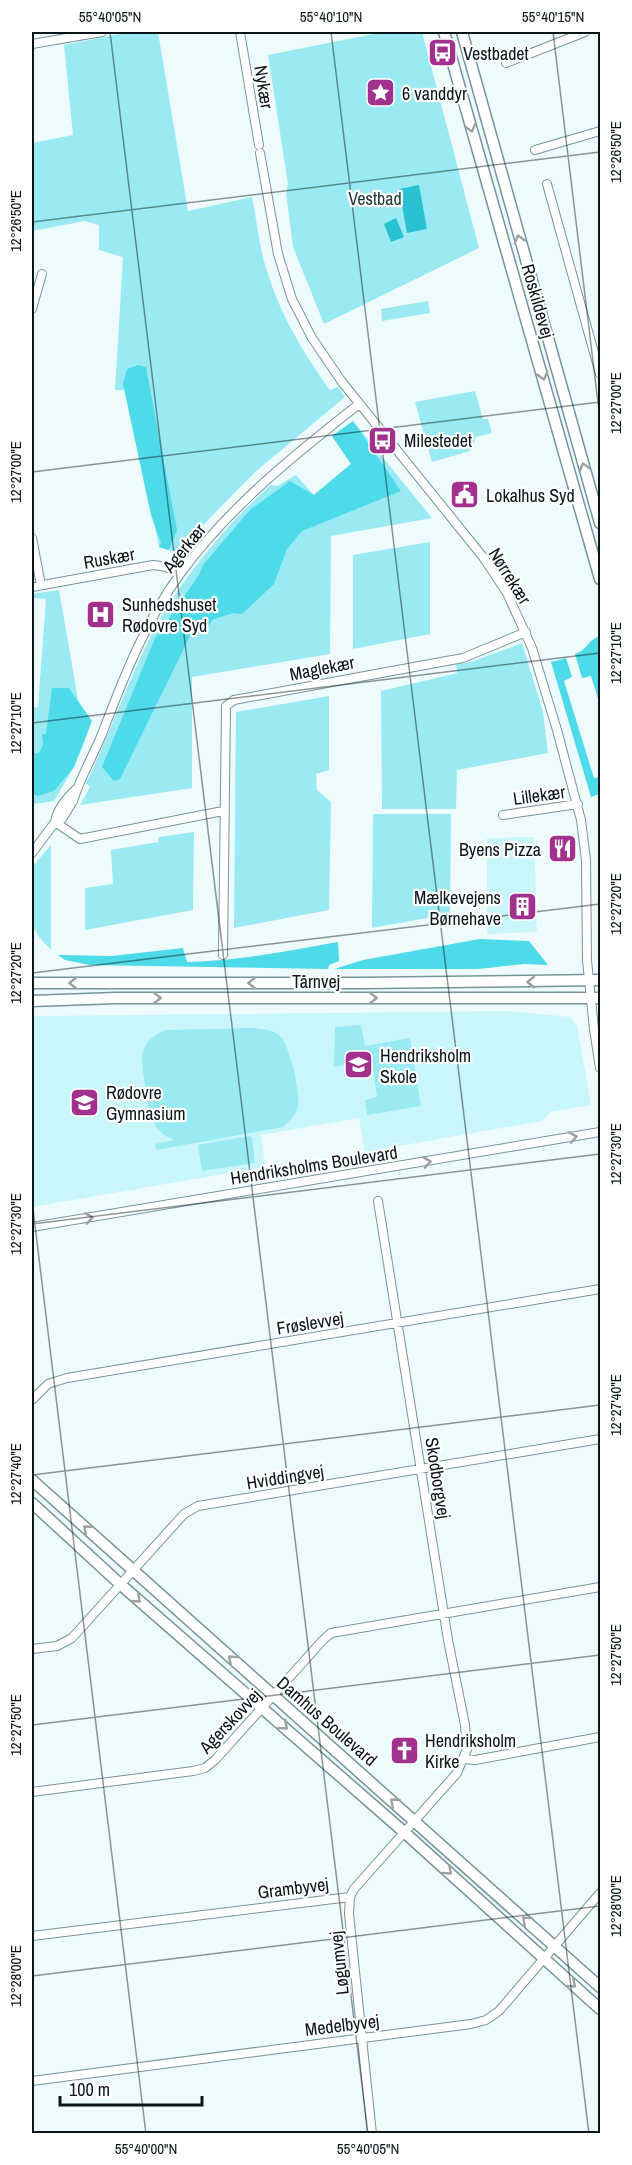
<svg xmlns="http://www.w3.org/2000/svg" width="632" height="2165" viewBox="0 0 632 2165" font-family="'Archivo Narrow',sans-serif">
	<rect width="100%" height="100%" fill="#eefbfd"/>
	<!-- built -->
	<path fill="#c9f6fb" d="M534,837L537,932L487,934V838Z
		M509,1011L570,1017L574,1021L577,1025L591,1105L550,1112L542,1121L365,1152L359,1118L261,1135L265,1167L32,1207V1016Z"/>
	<!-- green -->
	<path fill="#9aeaf3" d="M129,32H158L188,211L252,197C257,221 259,247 267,271C280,314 304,354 330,390L338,387L345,397L255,472L210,518L179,554L159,547L127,390H115L123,257L99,250V225L85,221L32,231V143L73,135L64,45Z
		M383,32H422L479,248L324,324L293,247L286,193L288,184L268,55Z
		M428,301L430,313L382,321L381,309Z
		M475,391L483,419H488L492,433L476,437L470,451L432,462L415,402Z
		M353,421L432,518L331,536L330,654L192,677V788L80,805L90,787L86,783C109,736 126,686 149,640C176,585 225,525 271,485L277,486L296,475L314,495L351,464L332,436Z
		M430,542V634L353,649V555Z
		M59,590L85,740L74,767L54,801L35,804L32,801V708L38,707L46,599L32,598V594Z
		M522,643L543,712L548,753L457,770L456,809H382L381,691L457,673L456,664L468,663Z
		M329,696V770L316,774L317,790L331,802L329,910L234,928L236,712Z
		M373,814H451L450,914L372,928Z
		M194,832L193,910L85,930V888L113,884L111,850L158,842L159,837Z
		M51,845V950L39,937L32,925V867Z
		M361,1025L365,1046L410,1038L421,1106L367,1115L365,1100L377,1097L372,1060L334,1067L335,1027Z
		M252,1028C262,1029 271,1029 279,1035C290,1044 301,1095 298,1108C295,1116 289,1121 283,1127L156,1150L155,1144L175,1140C152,1133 149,1112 146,1091C144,1080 142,1069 142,1057C144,1043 153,1034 167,1030Z
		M249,1136L252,1138L255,1163L202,1171L198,1145Z"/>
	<!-- forest -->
	<path fill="#4ddae9" d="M138,365L146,367L177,530L169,550L159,547L161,543L151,515L123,384L127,369Z
		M353,421L401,491L302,531L287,549L274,584L242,614L233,613L212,620L206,630L191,634L120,779L114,781L102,767L155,638L199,575L203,565L250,510L290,481L314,495L351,464L332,436Z
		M600,636V705L591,676L582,678L575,654C588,650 586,641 600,636Z
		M566,658L572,677L564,681L594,778L600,777V794L591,797L551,662Z
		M52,688H69L92,721L74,767L54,791L37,796L32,792V754L39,753L43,745L42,734H46Z
		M480,939L529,941L548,965L524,964L478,969H334L363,960Z
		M338,942L339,961L329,965L328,969L90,965L65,960L58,955L112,956L183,948L187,962C238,961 288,951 338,942Z"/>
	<!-- water -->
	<path fill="#2ac2d1" d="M419,185L427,229L407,233L399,189Z
		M396,218L404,237L391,242L384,224Z"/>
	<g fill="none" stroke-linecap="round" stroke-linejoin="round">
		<defs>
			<path id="street" d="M240,32L259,145
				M32,44L102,32
				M506,63L585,32
				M535,150L600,131
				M260,153L278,254L292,299L312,338L342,382L483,557L507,593L532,648L557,730L581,820L586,860L587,960L594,1029L600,1068
				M547,184L600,374
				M32,309L42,274
				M32,538L41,585
				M32,587L153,565L167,567L179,575
				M503,815L578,804
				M55,822L80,839L223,811
				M55,822C57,809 67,798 76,789
				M32,853L55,822L62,819L73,801C80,778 93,756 102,734C123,679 145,622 180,574C229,507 294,455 359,404
				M223,955L226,706L234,700L463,658L526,632
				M32,1227L600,1132
				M32,1400L48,1384L67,1378L600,1289
				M32,1649L57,1646L72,1638L184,1514L198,1506L600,1439
				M464,1759L475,1760L600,1737
				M32,1792L193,1771L205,1768L215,1760L323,1640L331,1633L600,1587
				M32,1936L350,1897
				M32,2081L471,2024L486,2020L499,2011L600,1893
				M372,2134L349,1914L350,1897L354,1889L457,1773L467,1749L465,1725L448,1640L378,1201"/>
			<path id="secondary" d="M444,32L600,579
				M462,32L600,523
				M32,983H363L600,980
				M32,1001L116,998H600
				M32,1480L600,1987
				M32,1503L120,1584L404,1832L600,2009"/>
		</defs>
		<!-- street casing -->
		<use href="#street" stroke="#759599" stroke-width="10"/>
		<!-- secondary casing -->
		<use href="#secondary" stroke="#759599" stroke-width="13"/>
		<!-- street -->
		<use href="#street" stroke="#fff" stroke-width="8"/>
		<!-- secondary -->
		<use href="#secondary" stroke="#fff" stroke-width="10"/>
	</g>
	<!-- one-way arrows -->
	<defs><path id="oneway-chevron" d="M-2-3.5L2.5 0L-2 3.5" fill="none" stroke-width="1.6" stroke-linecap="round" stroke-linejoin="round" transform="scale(1.5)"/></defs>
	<g stroke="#9da1a2">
		<use href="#oneway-chevron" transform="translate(471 128) rotate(74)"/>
		<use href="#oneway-chevron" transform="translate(519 239) rotate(-106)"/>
		<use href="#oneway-chevron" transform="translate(543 376) rotate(74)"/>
		<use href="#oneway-chevron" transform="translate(584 467) rotate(-106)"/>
		<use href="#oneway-chevron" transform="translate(531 982) rotate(179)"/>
		<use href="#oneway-chevron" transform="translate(73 983) rotate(-180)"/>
		<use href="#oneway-chevron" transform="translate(252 983) rotate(180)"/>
		<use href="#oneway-chevron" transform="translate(157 998)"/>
		<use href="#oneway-chevron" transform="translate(373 998)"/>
		<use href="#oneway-chevron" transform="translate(573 1137) rotate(-10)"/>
		<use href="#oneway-chevron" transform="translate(427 1162) rotate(-9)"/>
		<use href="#oneway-chevron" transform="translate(89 1218) rotate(-9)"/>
		<use href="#oneway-chevron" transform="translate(87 1529) rotate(-139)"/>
		<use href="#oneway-chevron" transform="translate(137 1599) rotate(41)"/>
		<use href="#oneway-chevron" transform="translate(232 1659) rotate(-138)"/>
		<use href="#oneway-chevron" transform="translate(284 1726) rotate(41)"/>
		<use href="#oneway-chevron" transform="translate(394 1802) rotate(-139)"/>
		<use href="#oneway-chevron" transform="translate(448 1871) rotate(42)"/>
		<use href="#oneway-chevron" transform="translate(526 1920) rotate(-138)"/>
		<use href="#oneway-chevron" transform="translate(572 1984) rotate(42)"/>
	</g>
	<!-- ticks -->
	<path fill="none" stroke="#091517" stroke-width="1.5" stroke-opacity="0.45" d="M110,32L368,2134M331,32L589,2134M553,32L600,419M32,222L600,152M32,472L600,402M32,723L600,653M32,973L600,904M32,1201L146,2134M32,1224L600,1154M32,1475L600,1405M32,1725L600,1655M32,1976L600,1906"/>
	<!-- icons -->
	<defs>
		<symbol id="bus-square" viewBox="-11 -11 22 22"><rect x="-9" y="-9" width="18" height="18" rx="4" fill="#a2318e" stroke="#fff"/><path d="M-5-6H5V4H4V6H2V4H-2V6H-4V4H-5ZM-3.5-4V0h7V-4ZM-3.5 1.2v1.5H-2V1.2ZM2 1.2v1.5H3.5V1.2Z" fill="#fff"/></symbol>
		<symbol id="sight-square" viewBox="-11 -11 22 22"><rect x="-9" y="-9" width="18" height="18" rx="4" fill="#a2318e" stroke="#fff"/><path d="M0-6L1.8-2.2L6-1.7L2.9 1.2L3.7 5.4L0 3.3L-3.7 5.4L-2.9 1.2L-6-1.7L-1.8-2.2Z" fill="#fff"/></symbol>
		<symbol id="civic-square" viewBox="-11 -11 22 22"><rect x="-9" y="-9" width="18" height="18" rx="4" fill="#a2318e" stroke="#fff"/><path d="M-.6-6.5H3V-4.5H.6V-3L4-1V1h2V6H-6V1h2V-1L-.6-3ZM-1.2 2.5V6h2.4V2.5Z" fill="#fff"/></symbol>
		<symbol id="hospital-square" viewBox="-11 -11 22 22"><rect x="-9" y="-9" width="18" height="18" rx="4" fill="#a2318e" stroke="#fff"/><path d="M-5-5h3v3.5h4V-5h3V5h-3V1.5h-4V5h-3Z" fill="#fff"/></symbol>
		<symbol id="restaurant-square" viewBox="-11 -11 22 22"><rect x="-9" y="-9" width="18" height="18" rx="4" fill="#a2318e" stroke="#fff"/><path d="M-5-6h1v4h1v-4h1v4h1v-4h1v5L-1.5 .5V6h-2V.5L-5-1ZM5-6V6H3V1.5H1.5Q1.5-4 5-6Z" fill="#fff"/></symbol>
		<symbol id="building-square" viewBox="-11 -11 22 22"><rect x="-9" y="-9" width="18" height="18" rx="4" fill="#a2318e" stroke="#fff"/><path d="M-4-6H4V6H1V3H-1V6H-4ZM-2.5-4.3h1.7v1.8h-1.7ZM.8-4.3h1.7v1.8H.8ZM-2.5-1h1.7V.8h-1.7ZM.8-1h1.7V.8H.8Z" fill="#fff"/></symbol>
		<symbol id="school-square" viewBox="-11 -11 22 22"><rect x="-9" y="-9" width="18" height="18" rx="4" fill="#a2318e" stroke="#fff"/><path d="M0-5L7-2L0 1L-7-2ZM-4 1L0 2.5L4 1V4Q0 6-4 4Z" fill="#fff"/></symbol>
		<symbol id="university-square" viewBox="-11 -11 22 22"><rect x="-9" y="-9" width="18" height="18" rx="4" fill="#a2318e" stroke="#fff"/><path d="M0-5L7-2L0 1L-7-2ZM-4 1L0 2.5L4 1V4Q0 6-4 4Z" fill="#fff"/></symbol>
		<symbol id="church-square" viewBox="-11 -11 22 22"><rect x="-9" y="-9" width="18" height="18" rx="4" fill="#a2318e" stroke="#fff"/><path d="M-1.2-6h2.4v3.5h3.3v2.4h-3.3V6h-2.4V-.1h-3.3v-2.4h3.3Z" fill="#fff"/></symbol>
	</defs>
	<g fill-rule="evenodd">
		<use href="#bus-square" x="426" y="36" width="33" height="33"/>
		<use href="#sight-square" x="364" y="76" width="33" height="33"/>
		<use href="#bus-square" x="366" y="424" width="33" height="33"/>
		<use href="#civic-square" x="448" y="478" width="33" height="33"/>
		<use href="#hospital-square" x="84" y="598" width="33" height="33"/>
		<use href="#restaurant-square" x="546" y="832" width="33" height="33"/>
		<use href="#building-square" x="506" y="890" width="33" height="33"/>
		<use href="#school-square" x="342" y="1048" width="33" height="33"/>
		<use href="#university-square" x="68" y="1086" width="33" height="33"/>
		<use href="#church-square" x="388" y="1734" width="33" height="33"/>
	</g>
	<g text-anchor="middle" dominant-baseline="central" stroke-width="4.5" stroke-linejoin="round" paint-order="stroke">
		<!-- poi labels -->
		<g font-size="18" fill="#091517" stroke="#fff" text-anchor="start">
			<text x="463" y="53">Vestbadet</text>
			<text x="402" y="93">6 vanddyr</text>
			<text x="404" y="440">Milestedet</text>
			<text x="486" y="495">Lokalhus Syd</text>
			<text x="122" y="604">Sunhedshuset<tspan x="122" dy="21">Rødovre Syd</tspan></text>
			<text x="541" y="849" text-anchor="end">Byens Pizza</text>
			<text x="501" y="897" text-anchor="end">Mælkevejens<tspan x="501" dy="21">Børnehave</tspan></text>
			<text x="380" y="1055">Hendriksholm<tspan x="380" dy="21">Skole</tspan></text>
			<text x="106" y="1092">Rødovre<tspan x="106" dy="21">Gymnasium</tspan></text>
			<text x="425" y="1740">Hendriksholm<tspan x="425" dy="21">Kirke</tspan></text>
		</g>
		<!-- street labels -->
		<g font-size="18" fill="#091517" stroke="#fff">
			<text transform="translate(264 87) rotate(81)">Nykær</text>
			<text transform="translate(538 301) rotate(74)">Roskildevej</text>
			<text transform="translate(184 548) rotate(-51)">Agerkær</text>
			<text transform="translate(109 558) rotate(-10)">Ruskær</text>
			<text transform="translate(510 576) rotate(58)">Nørrekær</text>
			<text transform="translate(322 668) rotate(-11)">Maglekær</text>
			<text transform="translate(539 795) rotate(-8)">Lillekær</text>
			<text x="316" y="981">Tårnvej</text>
			<text transform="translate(314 1165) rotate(-9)">Hendriksholms Boulevard</text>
			<text transform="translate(310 1323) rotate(-9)">Frøslevvej</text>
			<text transform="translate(285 1477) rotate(-9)">Hviddingvej</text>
			<text transform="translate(438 1478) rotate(81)">Skodborgvej</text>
			<text transform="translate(230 1721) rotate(-47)">Agerskovvej</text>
			<text transform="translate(327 1721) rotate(41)">Damhus Boulevard</text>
			<text transform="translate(293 1888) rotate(-7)">Grambyvej</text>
			<text transform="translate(339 1963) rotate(-96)">Løgumvej</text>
			<text transform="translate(342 2025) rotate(-7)">Medelbyvej</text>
		</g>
		<!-- park labels -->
		<g font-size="18" fill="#21383b" stroke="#fff">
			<text x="375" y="198">Vestbad</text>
		</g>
	</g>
	<!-- border -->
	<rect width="632" height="2165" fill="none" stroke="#ffffff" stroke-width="66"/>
	<!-- scale -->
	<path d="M60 2096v9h142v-9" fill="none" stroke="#091517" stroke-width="3"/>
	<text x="69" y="2096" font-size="18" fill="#091517" stroke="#ffffff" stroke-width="4.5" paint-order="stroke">100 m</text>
	<rect x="33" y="33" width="566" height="2099" fill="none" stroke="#091517" stroke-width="2"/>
	<g font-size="15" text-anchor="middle" fill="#091517">
		<text x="110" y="22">55°40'05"N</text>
		<text x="331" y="22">55°40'10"N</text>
		<text x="553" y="22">55°40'15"N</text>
		<text transform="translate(616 152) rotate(-90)" y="5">12°26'50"E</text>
		<text transform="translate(16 221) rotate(-90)" y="5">12°26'50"E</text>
		<text transform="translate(616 403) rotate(-90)" y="5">12°27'00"E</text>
		<text transform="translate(16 472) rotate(-90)" y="5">12°27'00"E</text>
		<text transform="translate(616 653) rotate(-90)" y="5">12°27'10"E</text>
		<text transform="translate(16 723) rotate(-90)" y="5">12°27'10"E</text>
		<text transform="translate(616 904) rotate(-90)" y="5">12°27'20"E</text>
		<text transform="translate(16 973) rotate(-90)" y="5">12°27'20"E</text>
		<text transform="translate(616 1154) rotate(-90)" y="5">12°27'30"E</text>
		<text transform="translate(16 1224) rotate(-90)" y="5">12°27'30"E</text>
		<text transform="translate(616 1405) rotate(-90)" y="5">12°27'40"E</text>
		<text transform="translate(16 1474) rotate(-90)" y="5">12°27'40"E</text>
		<text transform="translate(616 1655) rotate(-90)" y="5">12°27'50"E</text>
		<text transform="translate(16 1725) rotate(-90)" y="5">12°27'50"E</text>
		<text transform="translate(616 1906) rotate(-90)" y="5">12°28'00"E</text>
		<text transform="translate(16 1976) rotate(-90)" y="5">12°28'00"E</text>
		<text x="146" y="2154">55°40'00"N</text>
		<text x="368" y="2154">55°40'05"N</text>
	</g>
</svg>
